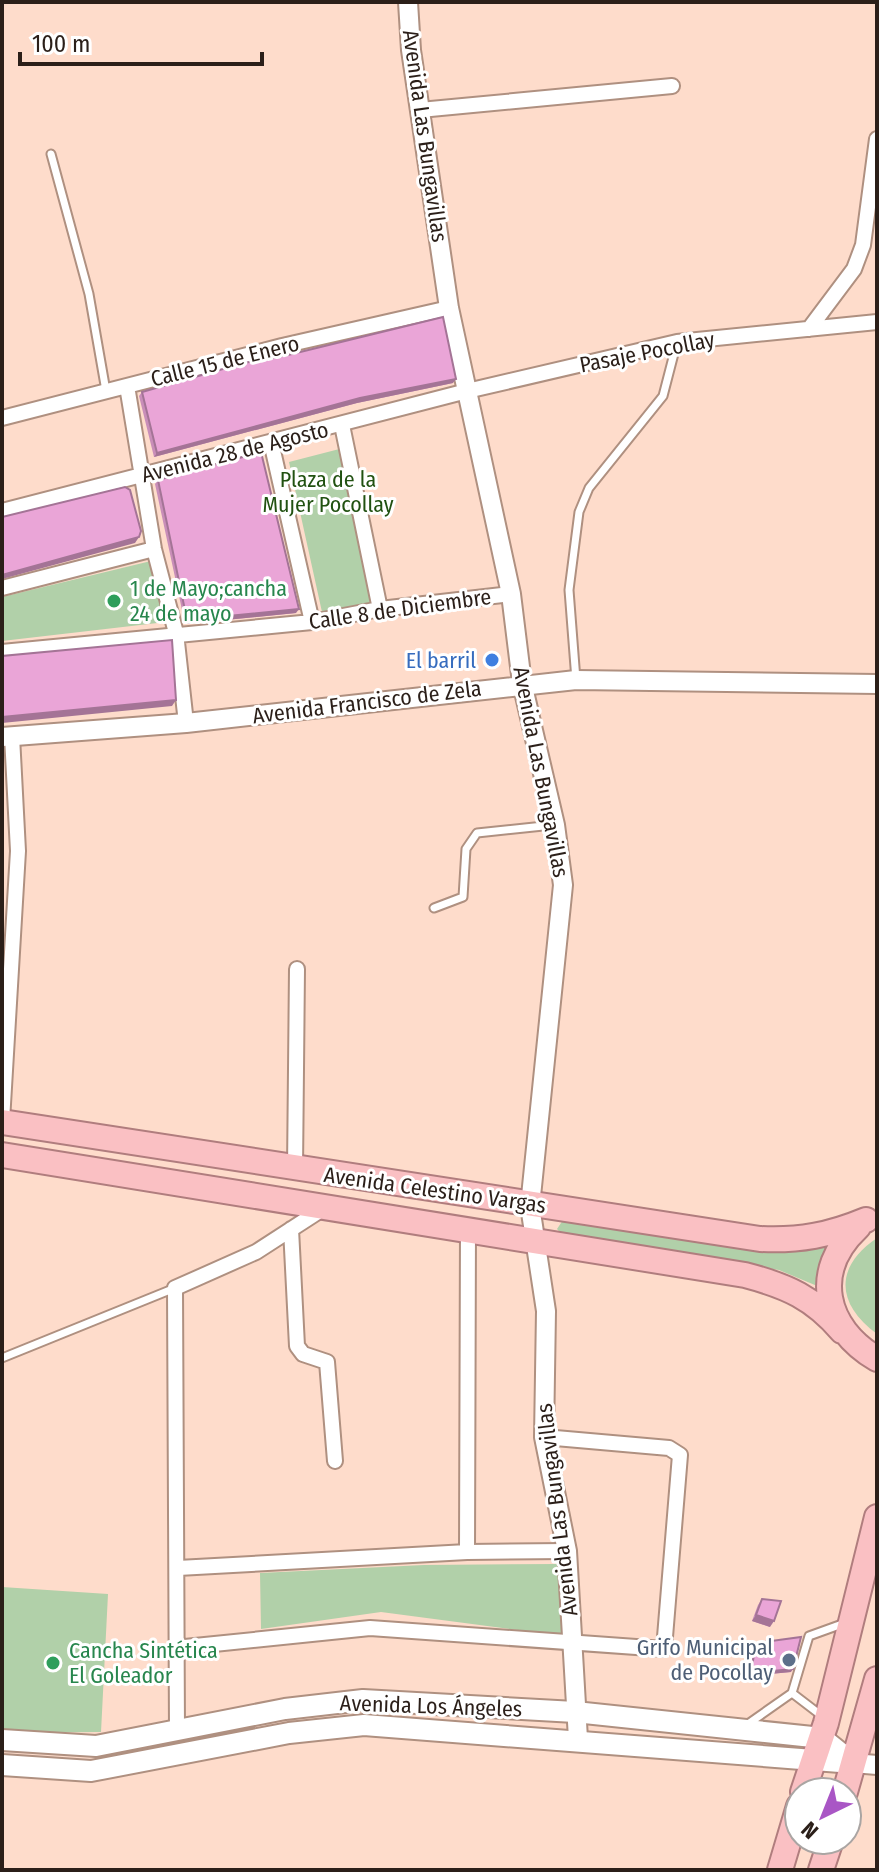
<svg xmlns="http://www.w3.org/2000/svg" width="879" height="1872" viewBox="0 0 879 1872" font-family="'Fira Sans Condensed',sans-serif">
	<rect width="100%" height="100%" fill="#fedccb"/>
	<!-- green -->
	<path fill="#b1d0a9" d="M351,446L385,605L322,612L289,462Z
		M151,561L166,622L2,641V597Z
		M565,1217L776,1249L802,1251L829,1244L822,1288L779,1270L566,1239L557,1229Z
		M877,1238V1334C836,1304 834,1267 877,1238Z
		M558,1564L564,1636L381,1612L261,1629L260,1573L424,1565Z
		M2,1587L108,1594L101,1732L2,1733Z"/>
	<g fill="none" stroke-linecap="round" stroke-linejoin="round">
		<defs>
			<path id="service" d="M51,154L89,294L106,391
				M576,680L569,590L579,512L589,488L663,396L677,342
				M434,908L463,897L466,849L477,833L553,825
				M2,1358L175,1288
				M792,1693L822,1716
				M745,1726L792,1693L809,1636L845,1623"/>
			<path id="minor" d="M420,110L672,86
				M809,329L854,269L863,245L877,139
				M127,386L154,549L176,633L186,723
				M2,418L282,346L449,308
				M342,425L380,609
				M271,442L312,622
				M2,511L467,391L677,342L877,322
				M2,588L154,549
				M2,652L312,622L380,609L511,594
				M2,1121L18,851L12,736
				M295,1169L297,969
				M291,1229L297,1346L303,1354L327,1362L335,1461
				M467,1552L468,1228
				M178,1568L467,1552L567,1551
				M175,1648L370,1628L664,1649L680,1455L669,1448L544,1437
				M177,1730L175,1288L256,1252L324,1208"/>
			<path id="tertiary" d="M408,2L411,50L449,308L511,594L522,683L555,825L563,885L530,1206L546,1311L544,1437L567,1551L578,1739
				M2,737L186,723L576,680L877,684
				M853,1763L877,1765"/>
			<path id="secondary" d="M2,1740L96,1746L285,1709L363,1700L575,1712L822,1738L853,1763
				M2,1765L91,1771L289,1733L364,1725L853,1763"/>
			<path id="trunk" d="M2,1122L760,1239C799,1241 830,1235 866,1220
				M2,1155L745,1275C787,1286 814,1298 842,1331
				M858,1227C811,1271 824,1328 877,1359
				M803,1792L826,1723L877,1517
				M845,1792L877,1679
				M780,1870L799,1806
				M821,1870L831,1840"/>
		</defs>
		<!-- service casing -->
		<use href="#service" stroke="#af9080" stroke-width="11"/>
		<!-- minor casing -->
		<use href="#minor" stroke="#af9080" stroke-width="18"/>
		<!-- tertiary casing -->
		<use href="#tertiary" stroke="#af9080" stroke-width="22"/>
		<!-- secondary casing -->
		<use href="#secondary" stroke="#af9080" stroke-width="24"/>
		<!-- trunk casing -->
		<use href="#trunk" stroke="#b07d7e" stroke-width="28"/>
		<!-- service -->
		<use href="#service" stroke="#fff" stroke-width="7"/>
		<!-- minor -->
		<use href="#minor" stroke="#fff" stroke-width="14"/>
		<!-- tertiary -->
		<use href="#tertiary" stroke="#fff" stroke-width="18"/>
		<!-- secondary -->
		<use href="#secondary" stroke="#fff" stroke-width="20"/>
		<!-- trunk -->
		<use href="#trunk" stroke="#fac0c3" stroke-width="24"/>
	</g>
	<!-- wall -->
	<path fill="#c98eb9" d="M453,383L357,403L154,457L139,396L142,392Z
		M158,480L296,613L185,624L155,484Z
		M762,1599L770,1627L752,1621L758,1605Z
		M757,1643L791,1672L748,1676L754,1646Z"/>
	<!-- shaded-wall -->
	<path fill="#a47496" d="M456,379L453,383L357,403L154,457L157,453L360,398Z
		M139,537L135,543L2,579V575Z
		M299,609L296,613L185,624L187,620Z
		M176,700L172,706L2,723V717Z
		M756,1615L774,1621L770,1627L752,1621Z
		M793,1669L791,1672L748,1676L750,1673Z"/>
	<!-- building -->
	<path fill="#eaa5d7" stroke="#a47496" stroke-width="2" d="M443,317L456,379L360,398L157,453L142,392L244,363L288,355Z
		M261,452L299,609L187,620L158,480Z
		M125,487L130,490L141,531L139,537L2,575V517Z
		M172,640L176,700L2,717V656Z
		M762,1599L781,1601L774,1621L756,1615Z
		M801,1637L793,1669L750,1673L757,1643Z"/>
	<!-- markers -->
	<g fill="#2e9e5b" stroke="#fff" stroke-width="3">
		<circle cx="114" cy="601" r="8"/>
		<circle cx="53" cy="1663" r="8"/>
	</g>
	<circle fill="#3f7fe0" stroke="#fff" stroke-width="3" cx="492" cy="660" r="8"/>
	<circle fill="#5c6f8a" stroke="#fff" stroke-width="3" cx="789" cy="1660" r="8"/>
	<g text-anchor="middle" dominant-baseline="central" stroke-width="6" stroke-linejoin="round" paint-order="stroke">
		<!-- street labels -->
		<g font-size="22" fill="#2b1f19" stroke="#fff">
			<text transform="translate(425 136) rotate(82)">Avenida Las Bungavillas</text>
			<text transform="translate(647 352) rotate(-11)">Pasaje Pocollay</text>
			<text transform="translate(225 361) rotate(-14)">Calle 15 de Enero</text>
			<text transform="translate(235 452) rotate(-14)">Avenida 28 de Agosto</text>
			<text transform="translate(400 609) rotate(-8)">Calle 8 de Diciembre</text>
			<text transform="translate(367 702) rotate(-7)">Avenida Francisco de Zela</text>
			<text transform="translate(541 772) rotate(79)">Avenida Las Bungavillas</text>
			<text transform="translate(435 1190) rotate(8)">Avenida Celestino Vargas</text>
			<text transform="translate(557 1510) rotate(-97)">Avenida Las Bungavillas</text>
			<text transform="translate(431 1706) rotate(2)">Avenida Los Ángeles</text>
		</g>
		<!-- park labels -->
		<g font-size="22" fill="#215111" stroke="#fff">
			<text x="328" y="479">Plaza de la<tspan x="328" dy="25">Mujer Pocollay</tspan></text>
		</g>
		<!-- leisure labels -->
		<g font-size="22" fill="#27864d" stroke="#fff" text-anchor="start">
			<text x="130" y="588">1 de Mayo;cancha<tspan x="130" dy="25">24 de mayo</tspan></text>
			<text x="69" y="1650">Cancha Sintética<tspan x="69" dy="25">El Goleador</tspan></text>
		</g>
		<!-- shop labels -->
		<g font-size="22" fill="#366cbe" stroke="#fff" text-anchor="end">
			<text x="476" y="660">El barril</text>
		</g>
		<!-- service labels -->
		<g font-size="22" fill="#4e5e75" stroke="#fff" text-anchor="end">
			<text x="773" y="1647">Grifo Municipal<tspan x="773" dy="25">de Pocollay</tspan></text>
		</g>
	</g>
	<!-- border -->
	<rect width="879" height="1872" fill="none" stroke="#2b1f19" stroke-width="8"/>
	<!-- north arrow -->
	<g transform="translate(823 1816) rotate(223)"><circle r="38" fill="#ffffff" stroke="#aaa5a3" stroke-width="2"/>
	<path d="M0-6L14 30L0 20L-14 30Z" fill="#a956c5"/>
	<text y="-12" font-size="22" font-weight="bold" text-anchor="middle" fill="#2b1f19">N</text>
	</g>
	<!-- scale -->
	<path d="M20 52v12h242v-12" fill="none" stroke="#2b1f19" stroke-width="4"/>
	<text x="32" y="52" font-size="24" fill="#2b1f19" stroke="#ffffff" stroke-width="6" paint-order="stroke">100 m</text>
</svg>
